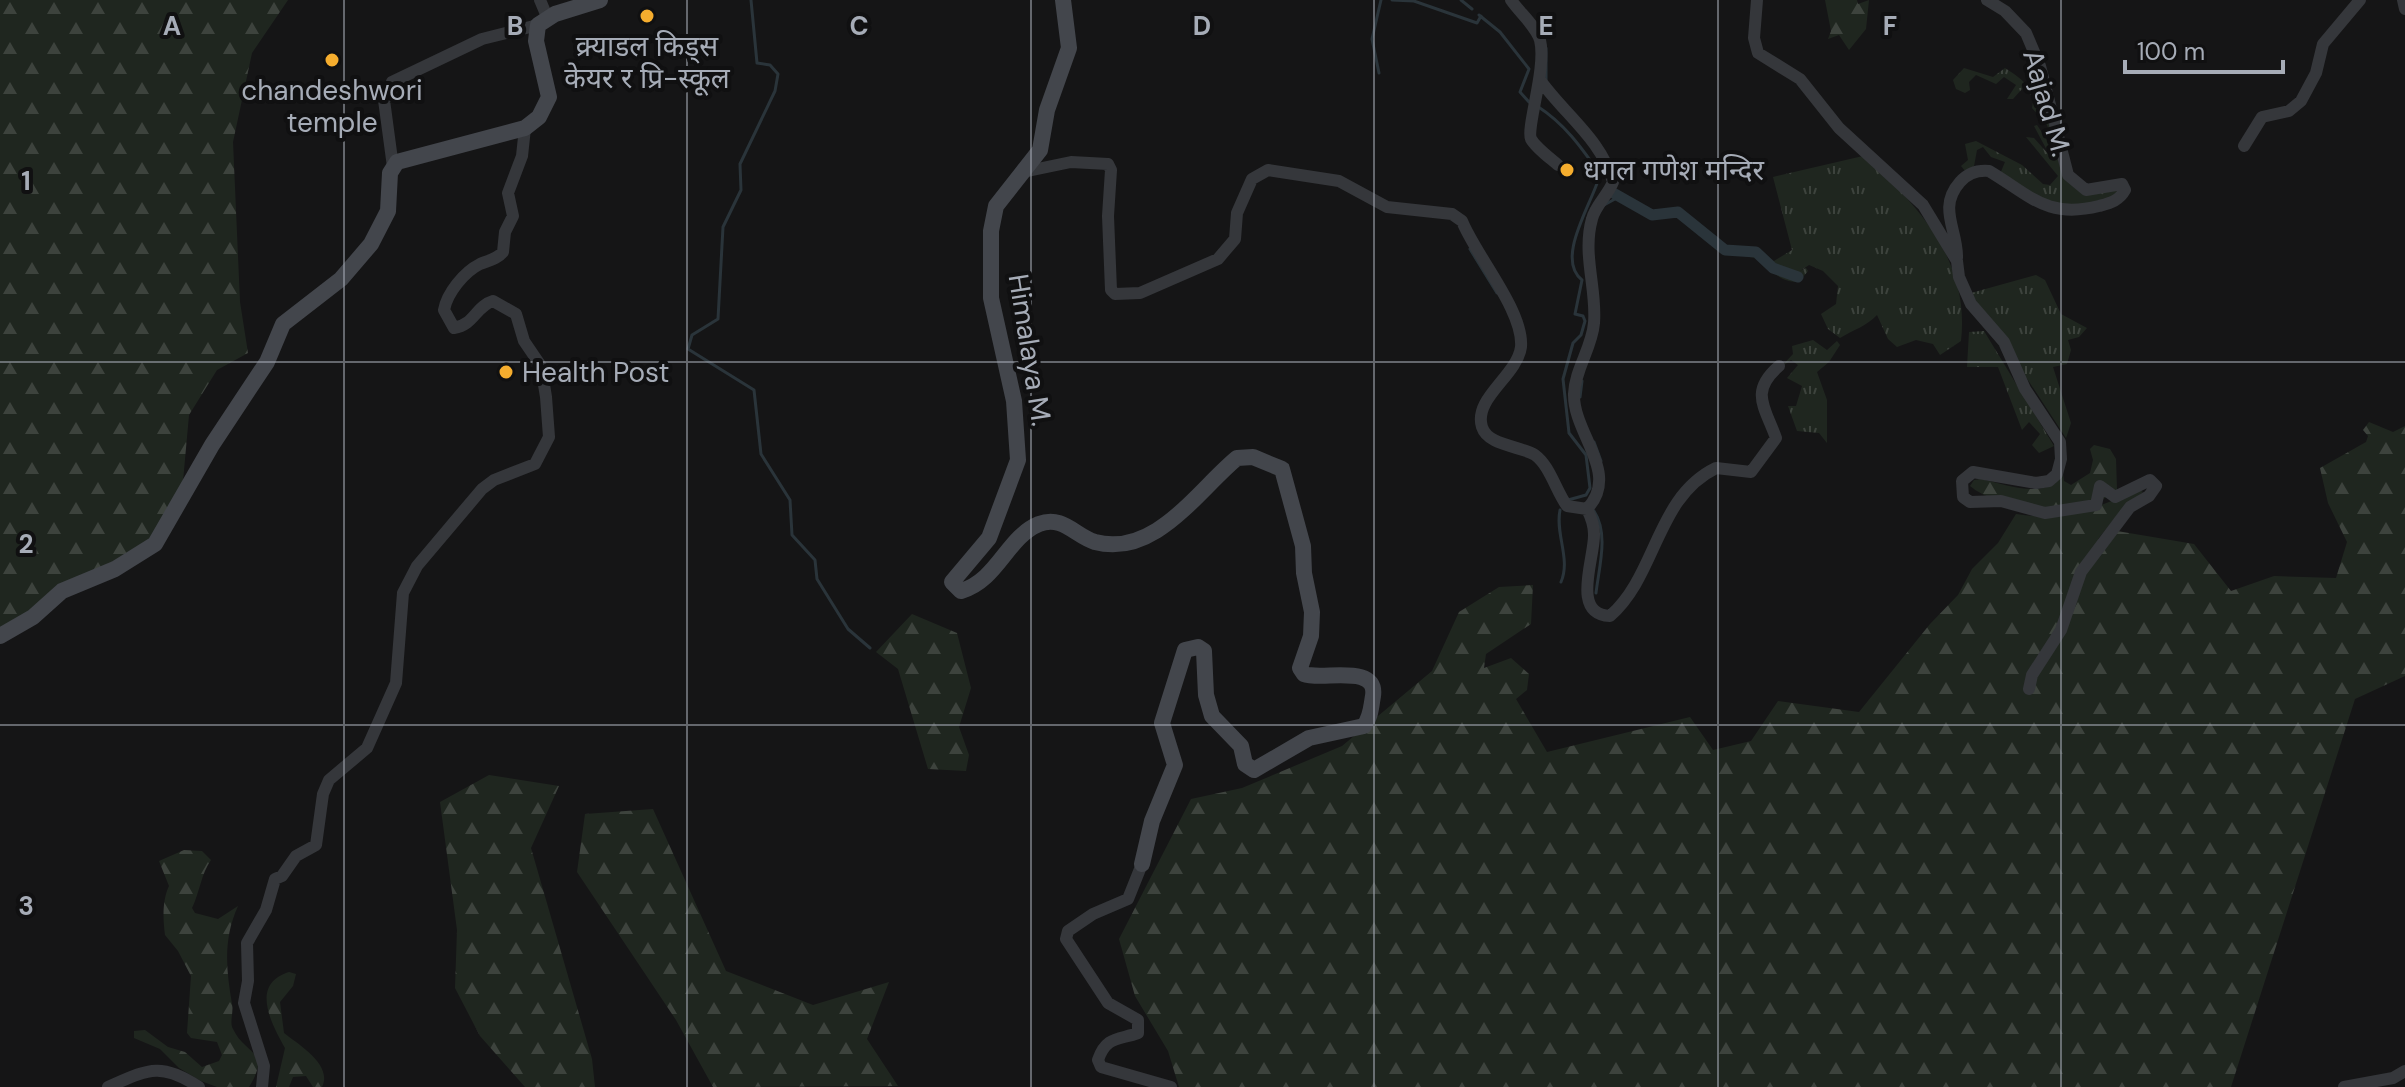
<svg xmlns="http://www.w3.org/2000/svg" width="2405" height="1087" viewBox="0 0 2405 1087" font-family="'DM Sans','Noto Sans Devanagari',sans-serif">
	<defs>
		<pattern id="grass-tufts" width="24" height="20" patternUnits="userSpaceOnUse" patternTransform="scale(2)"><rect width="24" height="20" fill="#1f261f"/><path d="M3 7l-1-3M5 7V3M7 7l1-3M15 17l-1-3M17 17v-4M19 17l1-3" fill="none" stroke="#3d433d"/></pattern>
		<pattern id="forest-firs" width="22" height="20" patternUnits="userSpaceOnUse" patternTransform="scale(2)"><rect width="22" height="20" fill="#1f261f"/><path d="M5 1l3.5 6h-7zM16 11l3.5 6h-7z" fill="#3d433d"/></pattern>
	</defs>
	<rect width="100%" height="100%" fill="#151516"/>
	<!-- grass -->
	<path fill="url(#grass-tufts)" d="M1964,68L1993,77L2005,68C2053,98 2055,132 2071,183L2118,187L2120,193C2064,219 2047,206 2000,174L2005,162L1991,157L1983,147L1977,150L1974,166L1966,172L1961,166L1968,160L1965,144L1976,141L2022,165L2043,184L2050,185L2058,176L2026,137L2034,138L2050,156L2034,126L2037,125L2055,152L2047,125L2032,108L2034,97L2022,89L2013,99H2007L2016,85L2004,77L1996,84L1976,75L1969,82L1970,90L1965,93L1956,89L1953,80Z
		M1863,156C1919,205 1970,261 1961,341L1940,355L1933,344L1916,340L1897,347L1888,339L1877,315C1867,326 1853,330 1840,338L1828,329L1821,314L1836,304L1838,286L1823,271L1809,265L1800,271L1806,268L1808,271L1799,282C1781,283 1771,271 1761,259L1727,253L1732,247L1749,248L1774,261L1792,250L1773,177Z
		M2036,275L2045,280L2061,314L2087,328L2079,337L2068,340L2071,350L2067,364L2053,367L2071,423L2066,438L1971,293Z
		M1984,331L2054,446L2039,453L2032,445L2040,434L2029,422L2022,430L1998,367H1967L1969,332Z
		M1813,340L1827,350L1837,341L1840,345L1829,362L1817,372L1827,400V443L1819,433L1797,431L1788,406H1796L1802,386L1787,378L1798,365L1791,360L1780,368L1793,354L1792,346Z"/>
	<!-- forest -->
	<path fill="url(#forest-firs)" d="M0,0H288L252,53L233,142L240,302L248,353L217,370L189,415L182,492L147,547L0,632Z
		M1825,0H1857L1858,4L1869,0L1866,29L1849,50L1839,35L1828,39L1831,31Z
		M2369,422L2393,432L2405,426V676L2355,699L2231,1087H1179L1168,1051L1135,996L1119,939L1191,799L1242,788L1342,746L1432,671L1459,612L1499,587L1533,585L1531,624L1486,654L1484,668L1511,658L1529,674L1527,690L1516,699L1547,752L1690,717L1713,750L1751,741L1778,701L1859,712L1930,624L1958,595L1972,569L1998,543L2016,514C2063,522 2096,509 2138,489L2143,492L2122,509L2098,539L2117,531L2194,544L2231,591L2274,576L2336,578L2347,542L2328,503L2320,468L2366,442L2368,436L2363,430Z
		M2094,445L2110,449L2116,459L2117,490C2086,518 2001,512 1970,486L1974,480L1980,479C2007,484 2047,502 2063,473L2064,481L2071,485L2090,473L2093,460L2090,449Z
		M912,614L957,633L971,688L959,727L969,755L966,771L928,769L898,669L876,652Z
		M489,775L559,786L531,848L592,1059L595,1087H525L480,1036L455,988L457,930L440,802Z
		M653,809L726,971L813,1005L889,982L867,1039L898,1086L713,1087L676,1020L577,872L585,814Z
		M184,850L202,851L211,860C201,874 200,891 192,908L195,913L218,919L238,906C223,939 226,969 232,1004C234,1012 229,1022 233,1029C245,1055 272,1050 249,1087H217L201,1081L179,1068L160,1049L134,1038V1031L145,1030L168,1047L185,1052L202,1067L219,1061L222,1055L217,1042L191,1038L187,1033L191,976L178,951L165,935C163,919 162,901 169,886L159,861Z
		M289,972L296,974L293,986L280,1002L284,1033C299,1045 333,1065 322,1087H313L306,1076L293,1077L289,1087H276L285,1048C271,1023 250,984 289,972Z"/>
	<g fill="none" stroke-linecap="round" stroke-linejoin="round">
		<!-- stream -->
		<path stroke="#2a343a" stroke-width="3" d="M751,0L757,63L770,65L778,74L775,91L740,164L741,190L723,227L718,319L692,335L688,349L754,390L761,454L790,500L792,535L815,560L817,579L848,629L870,648
			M1392,0L1414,1L1477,23L1481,16
			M1461,0L1472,9
			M1479,15L1500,32L1529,69L1520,92L1529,102
			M1379,73L1372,39L1381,0
			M1546,80V48
			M1537,106C1565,124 1581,147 1600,174C1594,201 1554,258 1582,280L1575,314L1583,316L1585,321L1581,335L1573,343L1563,379L1569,433L1586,455L1590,488L1586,495L1568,500
			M1604,205L1615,199V194
			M1470,249L1497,293
			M1580,397L1582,381
			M1594,442L1601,461
			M1560,510C1555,534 1571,559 1561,582
			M1594,511C1609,534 1599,567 1596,593"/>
		<!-- canal -->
		<path stroke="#2a343a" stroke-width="11" d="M1615,194L1652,215L1678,212L1725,250L1756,252L1773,268L1798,277"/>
		<!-- street -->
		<path stroke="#35373b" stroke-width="12" d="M540,0L548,19
			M1511,0C1519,12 1536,26 1540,40C1547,67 1526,128 1531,139C1536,148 1550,158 1558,165
			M1757,0L1754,38L1758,53L1800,79L1839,128L1923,205L1957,261L1959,277L1971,304L2004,342L2025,389L2060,442L2061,459L2057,474L2049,481L2036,483L1973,472L1962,481L1963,497L1970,502L2001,501L2045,513L2096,505L2100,486L2115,497L2150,480L2156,486L2149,496L2130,507L2081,572L2061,630L2032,675L2029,689
			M2403,0L2405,9
			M2244,146L2262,117L2289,111L2301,101L2316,73L2323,44L2360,0
			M393,167L384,100L391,93L392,82L482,39L538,25
			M1023,172L1071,162L1108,164L1111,170L1108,216L1111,290L1115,294L1140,293L1218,259L1235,239L1237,213L1252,179L1268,170L1339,181L1387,207L1452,214L1462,221C1476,256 1524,311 1521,347C1517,376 1473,398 1482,427C1488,446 1521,446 1535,455C1550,466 1556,491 1567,506L1587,509C1621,473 1573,434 1574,394C1575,369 1592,348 1594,323C1597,289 1582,254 1592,219C1595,206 1608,195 1613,182C1602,140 1565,115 1540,80
			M1957,258C1958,230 1937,208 1960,182C1968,173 1978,170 1989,171C2031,196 2047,219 2099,206C2110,203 2119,201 2125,190L2122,184L2086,190L2068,175L2040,66L2026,33L2005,11L1987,0
			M1587,509C1591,517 1594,524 1594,534C1595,558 1570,614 1610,616C1657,575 1656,497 1716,468L1751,472L1776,438C1765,407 1749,392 1779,366
			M1142,864L1128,899L1093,914L1068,931L1066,939L1108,1003L1138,1020V1033C1119,1040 1106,1036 1098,1060L1101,1067L1171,1087
			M108,1087C147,1070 160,1061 199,1087
			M262,1087L264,1066L244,1003L248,981L247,943L266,910L275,879L282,876L296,856L316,845L323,794L329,780L367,748L396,683L403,593L417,566L482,489L494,480L535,464L549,437L546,397L541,366L524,341L516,314L493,301C476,306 474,325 454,328L444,310C447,293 464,272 480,264C489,260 496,260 503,252L505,232L513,216L508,193L522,156L525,128
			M2344,1087L2393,1078L2405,1071"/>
		<!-- secondary -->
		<path stroke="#43464c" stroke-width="16" d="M1063,0L1069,48L1047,110L1040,150L996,206L991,231V298L1014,401L1018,460L989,538L952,582L961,591C998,580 1007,537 1039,524C1063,515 1075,536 1095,542C1155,558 1198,490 1237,458L1253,457L1282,469L1303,546L1304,573L1312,612L1311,636L1300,668L1304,674C1321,681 1378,663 1373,696C1371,707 1371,717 1364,726L1309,738L1254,770L1245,764L1241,746L1212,716L1206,695L1204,651L1198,647L1185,650L1162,723L1175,765L1152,821L1142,864
			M0,636L33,617L62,591L115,569L155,544L212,445L267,362L283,324L341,279L371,244L388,211L390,173L397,162L525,128L539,117L549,97L536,41L538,25L555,14L600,0"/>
	</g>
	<!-- grid -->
	<path fill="none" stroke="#a6acb7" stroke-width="2" stroke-opacity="0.55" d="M344,0V1087M687,0V1087M1031,0V1087M1374,0V1087M1718,0V1087M2061,0V1087M0,362H2405M0,725H2405"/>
	<!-- markers -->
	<g fill="#f5ad2e" stroke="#101011" stroke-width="3">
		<circle cx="647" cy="16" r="8"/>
		<circle cx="332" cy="60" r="8"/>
		<circle cx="1567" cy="170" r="8"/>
		<circle cx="506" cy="372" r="8"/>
	</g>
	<g text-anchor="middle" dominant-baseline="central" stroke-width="8" stroke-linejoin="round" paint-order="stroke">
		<!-- poi labels -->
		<g font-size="28" fill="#a6acb7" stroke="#101011">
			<text x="647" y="46">क्र्याडल किड्स<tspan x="647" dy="32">केयर र प्रि-स्कूल</tspan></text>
			<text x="332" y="90">chandeshwori<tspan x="332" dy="32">temple</tspan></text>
			<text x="1583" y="170" text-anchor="start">धगल गणेश मन्दिर</text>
			<text x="522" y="372" text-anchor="start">Health Post</text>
		</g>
		<!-- street labels -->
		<g font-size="28" fill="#a6acb7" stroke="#101011">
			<text transform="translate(2047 103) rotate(74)">Aajad M.</text>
			<text transform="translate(1030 350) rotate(81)">Himalaya M.</text>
		</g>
	</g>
	<g font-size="26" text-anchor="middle" font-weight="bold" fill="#a6acb7" stroke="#101011" stroke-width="8" stroke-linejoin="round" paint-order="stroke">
		<text x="172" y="35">A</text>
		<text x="515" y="35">B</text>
		<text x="859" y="35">C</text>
		<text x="1202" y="35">D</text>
		<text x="1546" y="35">E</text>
		<text x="1890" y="35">F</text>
		<text x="26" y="190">1</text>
		<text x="26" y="553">2</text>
		<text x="26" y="915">3</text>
	</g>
	<!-- scale -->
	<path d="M2125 60v12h158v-12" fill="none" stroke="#a6acb7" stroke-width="4"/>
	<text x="2137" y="60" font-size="24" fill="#a6acb7" stroke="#101011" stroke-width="6" paint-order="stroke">100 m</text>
</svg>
